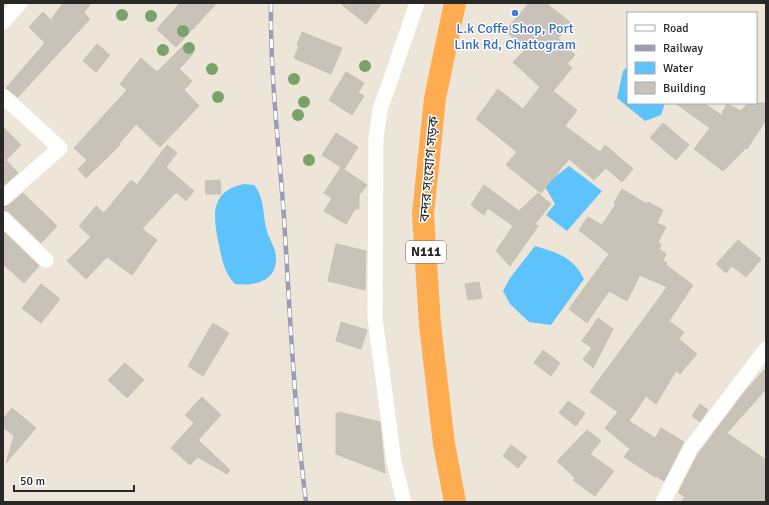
<svg xmlns="http://www.w3.org/2000/svg" width="769" height="505" viewBox="0 0 769 505" font-family="Signika,'Noto Sans Bengali',sans-serif">
	<rect width="100%" height="100%" fill="#ede6d8"/>
	<!-- water -->
	<path fill="#5fc3fb" d="M628,66V103H665L661,115L645,121L617,98L623,71Z
		M569,166L602,191L567,231L546,215L555,204L544,185Z
		M244,184L254,185C264,196 263,213 266,228C268,238 276,248 276,257C277,282 255,286 235,284C224,272 222,260 219,245C213,217 209,191 244,184Z
		M535,246C557,252 574,258 584,279L551,325L529,322L510,304L503,291L510,278Z"/>
	<!-- building -->
	<path fill="#c8c2b8" stroke="#c8c2b2" d="M63,3H91L84,13L90,19L18,97L6,88L45,43L29,27L43,12L51,20Z
		M180,3H217L176,47L157,29Z
		M340,3H382L366,24Z
		M529,3H546L571,23L558,38L575,55L567,64L572,68L553,91L577,110L565,126L597,150L600,152L605,145L633,169L622,182L606,168L594,180L569,159L541,193L506,165L517,152L476,119L498,89L523,109L540,87L513,62L527,48L505,31Z
		M302,32L342,48L331,74L294,58L299,46L297,45Z
		M97,44L110,55L96,72L83,61Z
		M184,45L193,54L179,69L192,81L184,90L199,106L160,147L136,124L119,144L120,145L86,178L78,169L87,160L74,148L127,90L120,84L141,58L157,72Z
		M346,72L364,83L358,93L364,96L352,115L329,100Z
		M675,103H704L721,115L727,104L741,111L748,103H766V120L747,149L746,148L723,171L694,149L710,128Z
		M663,123L689,145L676,160L650,138Z
		M3,127L21,145L6,160L18,173L3,186Z
		M336,133L358,147L344,169L342,168L367,185L359,195V209H355L346,224L324,211L332,198L324,193L341,167L322,155Z
		M167,145L177,153L166,167L194,191L186,201L176,192L142,229L157,240L132,275L107,257L86,279L67,261L91,237L79,226L96,206L104,213L131,180L137,185Z
		M220,180L221,194H206L205,181Z
		M484,185L519,211L538,193L551,204L535,224L538,226L510,266L496,251L513,226L488,208L484,215L471,205Z
		M622,189L647,204L648,202L663,210L657,223L666,227L658,242L661,244L659,249L666,254L663,261L667,263L666,265L693,285L669,321L684,332L679,339L697,354L680,374L676,371L656,404L646,396L629,421L655,438L661,428L684,442L664,481L656,476L655,477L624,457L630,449L605,428L618,412L590,392L667,287L640,275L627,301L609,291L587,323L569,309L609,254L579,230L588,217L602,225L616,204L614,203Z
		M23,193L57,226L41,243L9,212L3,210V207L9,205Z
		M3,231L39,266L24,283L3,264Z
		M738,240L761,259L746,277L732,266L726,273L716,264Z
		M336,244L366,251L365,290L328,281Z
		M479,282L482,298L468,300L465,284Z
		M41,284L60,299L41,323L22,308Z
		M598,318L613,329L593,368L583,359L592,348L582,341Z
		M341,322L367,330L361,349L336,341Z
		M213,323L229,333L203,376L188,366Z
		M543,350L560,363L551,376L534,363Z
		M125,363L144,380L127,398L108,380Z
		M766,368V389L727,433L766,460V502H681L685,497L679,493V491L698,454L746,390Z
		M202,397L221,415L198,440L230,470L227,474L198,457L190,465L171,448L194,423L185,415Z
		M568,401L585,413L576,426L559,413Z
		M700,404L708,410L700,422L692,416Z
		M12,408L36,428L6,463L14,436L3,427V419Z
		M339,412L380,422L385,473L336,454V413L339,414Z
		M587,430L601,441L590,454L614,471L595,496L573,480L575,478L557,461Z
		M511,445L527,457L518,468L503,456Z"/>
	<g fill="none" stroke-linecap="round" stroke-linejoin="round">
		<!-- minor -->
		<path stroke="#fff" stroke-width="15" d="M3,22L20,3
			M3,96L60,148L3,198
			M3,219L46,260
			M404,502L394,462L375,318L376,138L380,110L417,3
			M663,502L690,449L766,349"/>
		<!-- highway -->
		<path stroke="#ffac51" stroke-width="22" d="M455,3L435,98L423,214L430,325L444,444L455,502"/>
		<defs>
			<path id="rail" d="M271,3C270,75 279,146 284,218C290,313 294,408 306,502"/>
		</defs>
		<!-- rail casing -->
		<use href="#rail" stroke="#9b9cb5" stroke-width="4.5"/>
		<!-- rail -->
		<use href="#rail" stroke="#fff" stroke-width="3" stroke-dasharray="9" stroke-linecap="butt"/>
	</g>
	<!-- trees -->
	<g fill="#7aa36b">
		<circle cx="122" cy="15" r="6"/>
		<circle cx="151" cy="16" r="6"/>
		<circle cx="183" cy="31" r="6"/>
		<circle cx="189" cy="48" r="6"/>
		<circle cx="163" cy="50" r="6"/>
		<circle cx="365" cy="66" r="6"/>
		<circle cx="212" cy="69" r="6"/>
		<circle cx="294" cy="79" r="6"/>
		<circle cx="218" cy="97" r="6"/>
		<circle cx="304" cy="102" r="6"/>
		<circle cx="298" cy="115" r="6"/>
		<circle cx="309" cy="160" r="6"/>
	</g>
	<!-- markers -->
	<circle fill="#3f7fe0" stroke="#fff" stroke-width="1.5" cx="515" cy="13" r="4"/>
	<g text-anchor="middle" dominant-baseline="central" stroke-width="3" stroke-linejoin="round" paint-order="stroke">
		<!-- shield labels -->
		<rect fill="#fff" stroke="#686868" stroke-width="1" x="406" y="241" width="40" height="22" rx="3"/>
		<g font-size="13" font-weight="bold" fill="#282828">
			<text x="426" y="252">N111</text>
		</g>
		<!-- shop labels -->
		<g font-size="14" fill="#366cbe" stroke="#fff">
			<text x="515" y="28">L.k Coffe Shop, Port<tspan x="515" dy="16">Link Rd, Chattogram</tspan></text>
		</g>
		<!-- street labels -->
		<g font-size="14" fill="#282828" stroke="#fff">
			<text transform="translate(429 169) rotate(-85)">বন্দর সংযোগ সড়ক</text>
		</g>
	</g>
	<!-- border -->
	<rect width="769" height="505" fill="none" stroke="#282828" stroke-width="8"/>
	<!-- legend -->
	<rect x="627" y="12" width="130" height="92" fill="#ffffff" stroke="#a9a9a9"/>
	<rect x="635" y="25" width="20" height="6" fill="#ffffff" stroke="#a9a9a9"/>
	<text x="663" y="32" font-size="12" fill="#282828">Road</text>
	<rect x="635" y="45" width="20" height="6" fill="#9b9cb5" stroke="#a9a9a9"/>
	<text x="663" y="52" font-size="12" fill="#282828">Railway</text>
	<rect x="635" y="62" width="20" height="12" fill="#5fc3fb" stroke="#a9a9a9"/>
	<text x="663" y="72" font-size="12" fill="#282828">Water</text>
	<rect x="635" y="82" width="20" height="12" fill="#c8c2b8" stroke="#a9a9a9"/>
	<text x="663" y="92" font-size="12" fill="#282828">Building</text>
	<!-- scale -->
	<path d="M14 485v6h120v-6" fill="none" stroke="#282828" stroke-width="2"/>
	<text x="20" y="485" font-size="12" fill="#282828" stroke="#ffffff" stroke-width="3" paint-order="stroke">50 m</text>
</svg>
